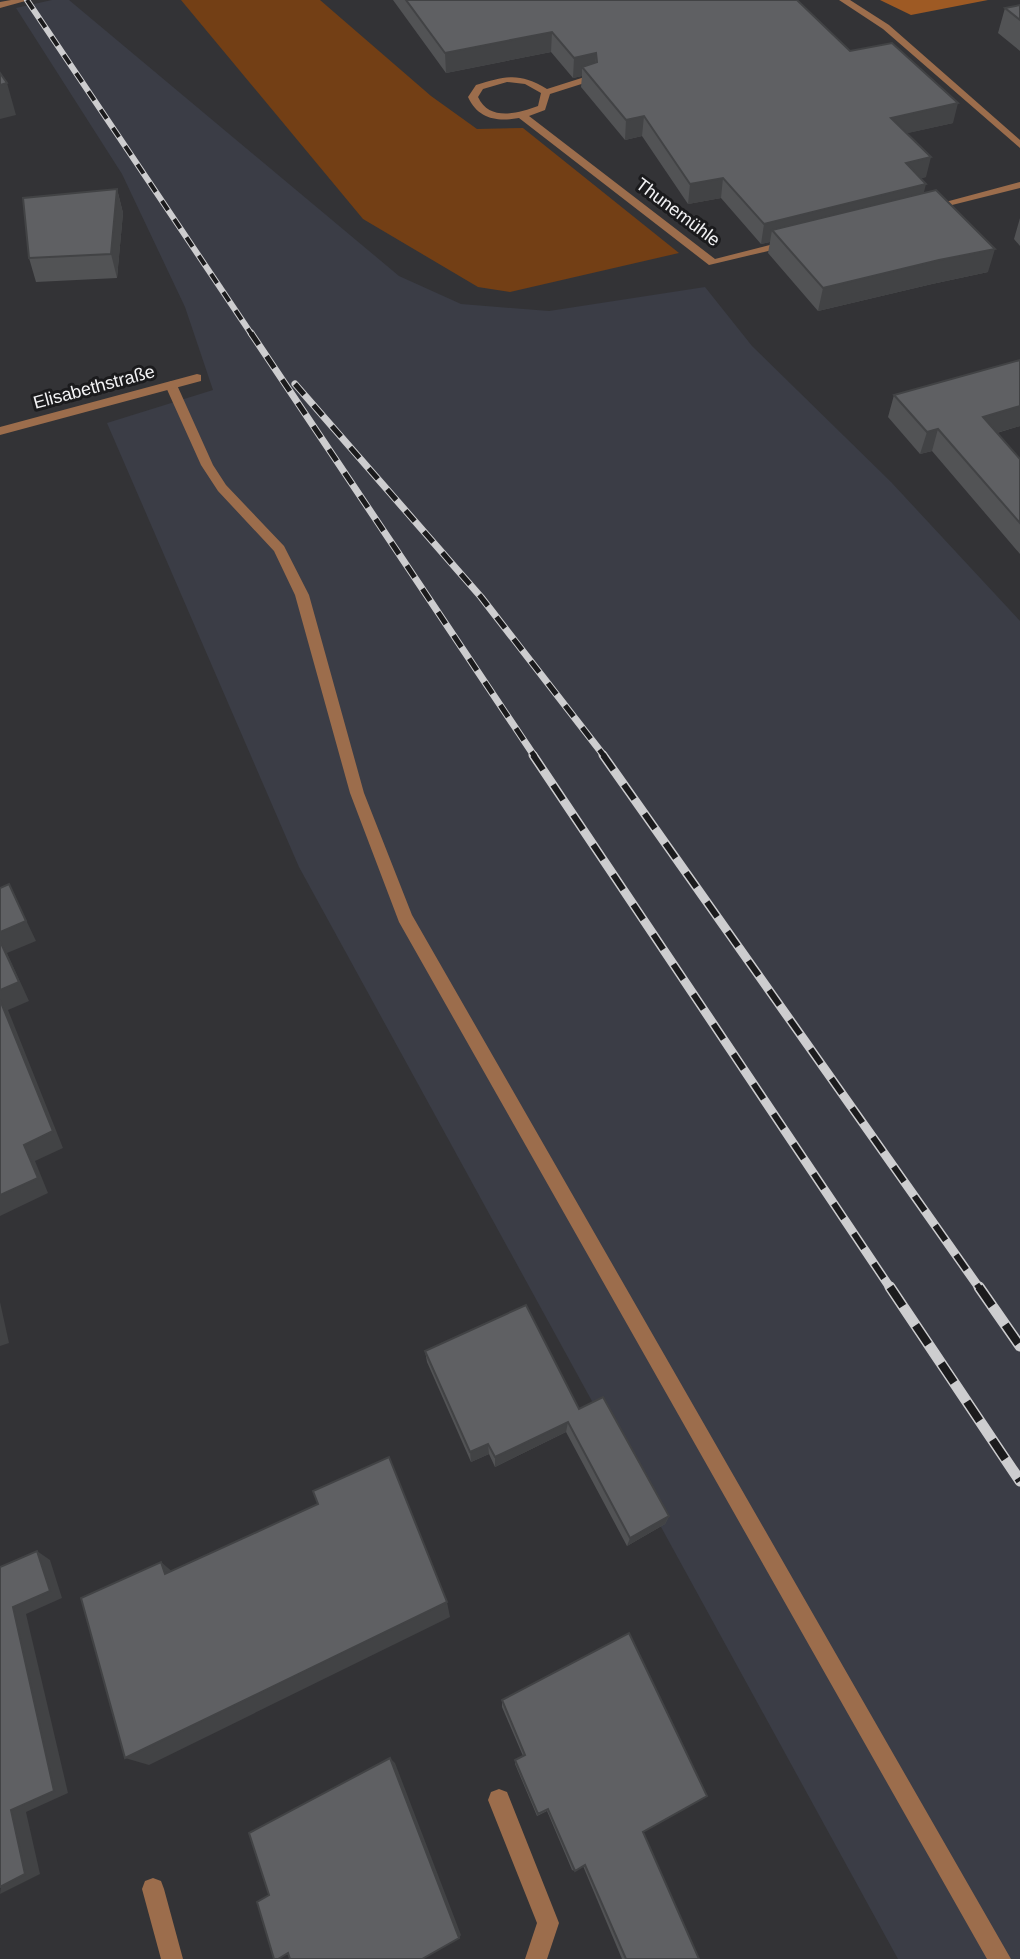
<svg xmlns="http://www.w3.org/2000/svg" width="1020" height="1959" viewBox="0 0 1020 1959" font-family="Helvetica,sans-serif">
	<rect width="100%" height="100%" fill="#333336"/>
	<!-- built -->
	<path fill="#3b3d46" d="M52,0H69L399,276L461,304L549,311L705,287L752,346L891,482L1020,621V1959H898L299,867L107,423L213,390L185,307L122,174L16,8Z"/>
	<!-- green -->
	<path fill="#733f15" d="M181,0H320L431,96L477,129L523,128L679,253L510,292L478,287L363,219Z"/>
	<!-- forest -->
	<path fill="#9e5a24" d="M880,0H988L911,15Z"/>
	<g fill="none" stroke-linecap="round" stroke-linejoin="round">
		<!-- service -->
		<path fill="#9c6d4c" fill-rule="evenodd" d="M171,381L177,385L213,465L226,485L284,546L309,595L364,793L412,915L1011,1959H987L399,922L350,793L295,595L274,551L218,491L201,465L165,385Z
			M499,1789L507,1792L559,1923L547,1959H525L537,1923L488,1800L491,1792Z
			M153,1878L161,1881L164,1889L183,1959H161L142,1889L145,1881Z"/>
		<!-- minor -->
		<path fill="#9c6d4c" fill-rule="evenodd" d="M11,0H29L0,8V2Z
			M839,0H850L889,25L1020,140V148L883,29Z
			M591,75L594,76V80L550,94L545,110L529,116L715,259L789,240L794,243L793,245L709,265L519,118C497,122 478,119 468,97L476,85C506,76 519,72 547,89ZM507,82L525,84L541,93L538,106C517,114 489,121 478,97L483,89Z
			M1020,182V188L928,211L923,208Z
			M197,374L201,375V381L0,435V427Z"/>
		<defs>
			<path id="rail-far3" d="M27,0L252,335"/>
			<path id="rail-far2" d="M251,333L535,757
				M295,384L481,597L605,757"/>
			<path id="rail-far1" d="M533,755L891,1289
				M603,755L980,1289"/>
			<path id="rail" d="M890,1287L1020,1481
				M979,1287L1020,1346"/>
		</defs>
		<!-- rail-far3 casing -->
		<use href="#rail-far3" stroke="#cdcdcf" stroke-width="6"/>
		<!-- rail-far2 casing -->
		<use href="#rail-far2" stroke="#cdcdcf" stroke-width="7"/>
		<!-- rail-far1 casing -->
		<use href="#rail-far1" stroke="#cdcdcf" stroke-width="9"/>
		<!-- rail casing -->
		<use href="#rail" stroke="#cdcdcf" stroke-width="11"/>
		<!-- rail-far3 -->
		<use href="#rail-far3" stroke="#1b1b1d" stroke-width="4" stroke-dasharray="11" stroke-linecap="butt"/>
		<!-- rail-far2 -->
		<use href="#rail-far2" stroke="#1b1b1d" stroke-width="5" stroke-dasharray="14" stroke-linecap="butt"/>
		<!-- rail-far1 -->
		<use href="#rail-far1" stroke="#1b1b1d" stroke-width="6" stroke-dasharray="18" stroke-linecap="butt"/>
		<!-- rail -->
		<use href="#rail" stroke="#1b1b1d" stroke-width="8" stroke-dasharray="23" stroke-linecap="butt"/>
	</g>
	<!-- wall -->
	<path fill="#525355" d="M393,0H797L850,51L953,123L907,133L926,177L921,178L924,193L988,272L932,284L818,311L768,253L770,242L761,244L721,198L688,204L642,136L625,140L581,87L582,76L573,78L551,52L446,73Z
		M1020,5V51L998,33L1005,8Z
		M117,189L123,213L117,278L36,282L29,258Z
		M1020,218V246L1014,239Z
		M1020,360V426L997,433L1020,459V554L932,451L920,454L888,417L894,395Z
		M425,1351L579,1409L669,1516L665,1524L627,1546L566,1432L495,1467L489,1454L471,1462L427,1362Z
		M502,1700L643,1832L699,1959H622L583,1866L575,1871L572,1870L547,1811L537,1816L515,1764V1760L523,1756L502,1707Z"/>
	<!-- shaded-wall -->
	<path fill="#424345" d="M552,32L551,52L446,73L445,53Z
		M596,53L595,73L582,67V76L573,78L574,58Z
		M7,83L16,115L0,119V85Z
		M958,103L953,123L886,138L891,118Z
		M644,116L642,136L625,140L626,120Z
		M931,157L926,177L901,183L906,163Z
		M723,178L721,198L688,204L690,184Z
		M926,184L921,204L772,230L770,242L761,244L764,224Z
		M117,189L123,213L117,278L111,254Z
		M995,249L988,272L932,284L818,311L823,288L939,260Z
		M1020,406V426L975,439L983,417Z
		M938,429L932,451L920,454L927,432Z
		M9,884L36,941L7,953L29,1001L8,1010L63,1148L35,1161L48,1193L0,1216V1195L24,1145L0,1000V932Z
		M0,1302L9,1343L0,1346Z
		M568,1422L566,1432L495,1467V1457Z
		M488,1444L489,1454L471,1462L470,1452Z
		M669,1516L665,1524L627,1546L630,1538Z
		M37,1551L50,1560L62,1598L26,1614L68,1793L26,1812L40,1874L0,1894L11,1810L13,1607Z
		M161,1562L181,1579L165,1574Z
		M447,1602L450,1617L149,1765L125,1758Z
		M390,1758L395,1763L461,1935L459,1938Z"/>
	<!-- building -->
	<path fill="#5f6063" stroke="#424345" stroke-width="2" d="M406,0H797L850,51L892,43L958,103L891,118L931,157L906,163L926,184L764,224L723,178L690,184L644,116L626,120L582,67L597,62L596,53L574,58L552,32L445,53Z
		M1020,5V20L1005,8Z
		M0,73L7,83L0,85Z
		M117,189L111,254L29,258L23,198Z
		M936,190L995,249L939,260L823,288L772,230Z
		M1020,360V406L983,417L1020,459V523L938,429L927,432L894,395Z
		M9,884L26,921L0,932V888Z
		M0,941L19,982L0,990Z
		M0,1000L53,1131L24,1145L38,1178L0,1195Z
		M526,1305L579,1409L603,1397L669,1516L630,1538L568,1422L495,1457L488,1444L470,1452L425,1351Z
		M389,1457L447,1602L125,1758L81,1598L161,1562L165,1574L318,1504L313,1491Z
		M37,1551L50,1591L13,1607L54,1791L11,1810L25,1874L0,1887V1567Z
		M629,1633L707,1796L643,1832L699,1959H626L585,1865L575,1871L548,1809L538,1814L515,1760L525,1755L502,1700Z
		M390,1758L459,1938L422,1959H290L288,1953L278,1959H274L257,1902L269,1895L249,1833Z"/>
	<g text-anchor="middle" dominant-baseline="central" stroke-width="6" stroke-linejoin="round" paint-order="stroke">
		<!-- far-street labels -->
		<g font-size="18" fill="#f2f2f4" stroke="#1b1b1d">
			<text transform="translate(678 212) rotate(37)">Thunemühle</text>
			<text transform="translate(94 387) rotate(-15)">Elisabethstraße</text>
		</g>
	</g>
</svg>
